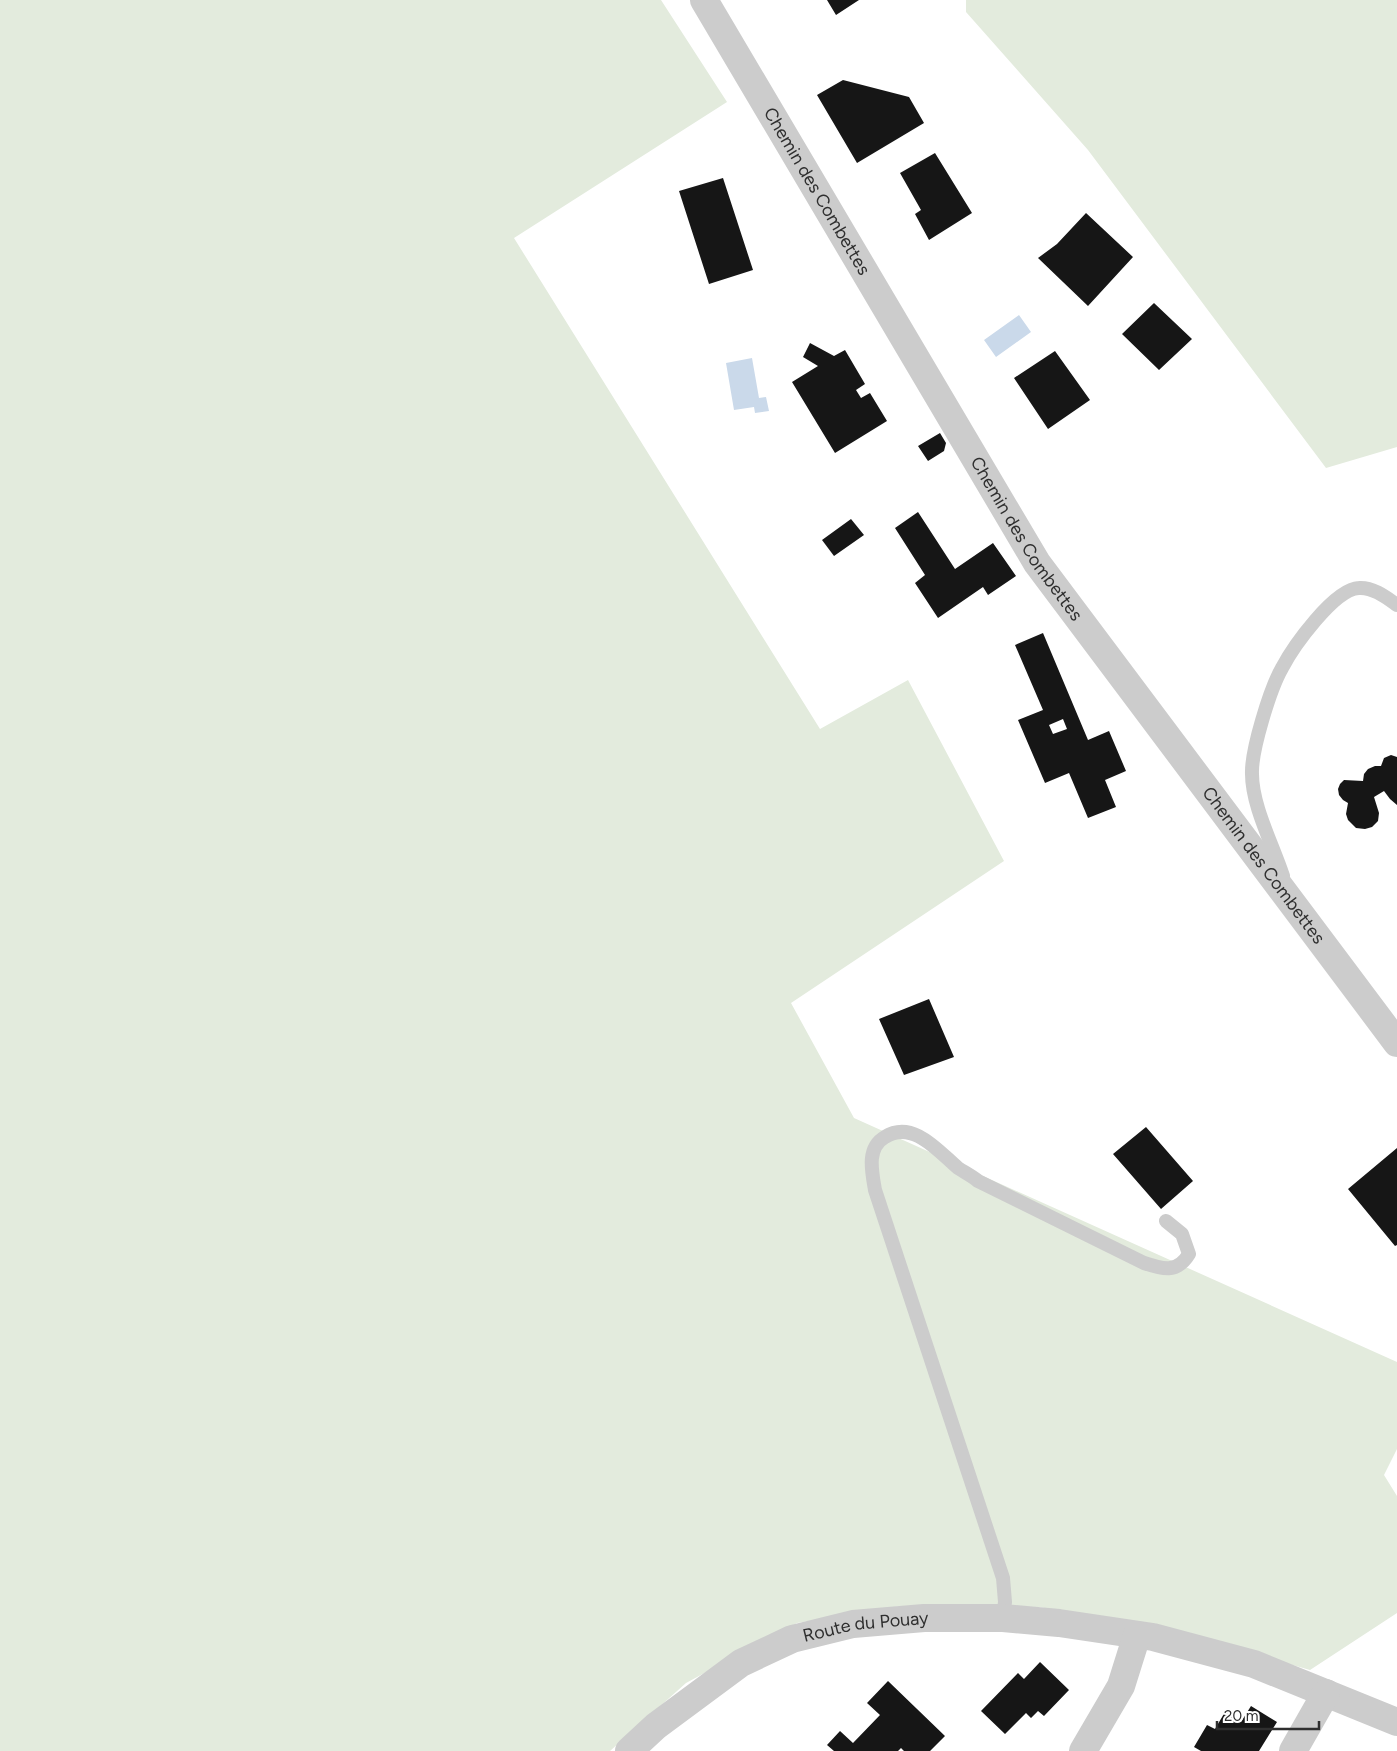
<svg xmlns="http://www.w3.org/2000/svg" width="1397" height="1751" viewBox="0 0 1397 1751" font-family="Figtree,sans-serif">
	<rect width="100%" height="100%" fill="#fff"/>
	<!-- green -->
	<path fill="#e3ebdd" d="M0,0H661L727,102L514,238L820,729L908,680L1004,861L791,1003L854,1118L1397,1362V1449L1384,1475L1397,1496V1613L1310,1670L1167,1629L1039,1607L901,1606L797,1623L686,1683L610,1751H0Z
		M966,0H1397V447L1326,468L1088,150L966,12Z"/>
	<!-- water -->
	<path fill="#cad9ea" d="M1019,315L1031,332L996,357L984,340Z
		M752,358L759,398L766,397L769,411L755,413L754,407L734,410L726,363Z"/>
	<!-- building -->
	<path fill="#161616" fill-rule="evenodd" d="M827,0H859L836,15Z
		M843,80L909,97L924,123L857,163L817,95Z
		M935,153L972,213L929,240L915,214L921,210L900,173Z
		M723,178L753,270L709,284L679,191Z
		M1086,213L1133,257L1088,306L1038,258L1057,244Z
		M1154,303L1192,339L1159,370L1122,334Z
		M810,343L834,356L845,350L865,384L856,390L861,398L870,393L887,421L835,453L792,382L818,366L803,357Z
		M1055,351L1090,400L1048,429L1014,378Z
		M940,433L946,443L944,451L928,461L918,446Z
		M918,512L955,569L993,543L1016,576L988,595L983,587L938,618L915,583L925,575L895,528Z
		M851,519L864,535L834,556L822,540Z
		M1043,633L1088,740L1109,731L1126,771L1105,780L1116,807L1088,818L1069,773L1045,783L1018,720L1043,710L1015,645ZM1063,719L1067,729L1053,734L1049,725Z
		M1391,755L1397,757V805L1390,799L1384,791L1374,797L1379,813L1378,821L1372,827L1365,829L1356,828L1348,820L1346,814L1348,803L1343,800L1339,795L1338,789L1340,784L1344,780L1363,781L1364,774L1368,769L1375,766H1381L1384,758Z
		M929,999L954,1057L904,1075L879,1019Z
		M1146,1127L1193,1181L1161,1209L1113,1154Z
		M1397,1148V1245L1395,1246L1348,1189Z
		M1040,1662L1069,1690L1044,1716L1038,1711L1031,1718L1026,1713L1005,1734L981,1711L1018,1673L1024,1679Z
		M888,1681L945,1736L930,1751H904L901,1748L898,1751H834L827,1745L840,1731L853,1743L880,1715L867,1703Z
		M1251,1706L1277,1722L1259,1751H1201L1194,1747L1207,1725L1215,1729L1225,1712L1241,1722Z"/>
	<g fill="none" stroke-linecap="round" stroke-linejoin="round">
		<!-- service -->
		<path stroke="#ccc" stroke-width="14" d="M1283,876C1273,845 1252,806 1252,774C1251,751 1270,689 1282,668C1293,647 1334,589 1359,588C1373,587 1387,598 1397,605
			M1003,1618L1005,1602L1003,1578L875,1190C872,1172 866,1148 885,1137C913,1119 939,1152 958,1168C964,1172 972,1176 978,1181L1144,1263C1162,1269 1177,1274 1189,1254L1182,1234L1166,1221"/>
		<!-- minor -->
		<g stroke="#ccc" stroke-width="28">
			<path id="s1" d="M704,0L1037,563L1397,1043"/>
			<path id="s2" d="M629,1751L656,1726L741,1663L792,1639L853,1624L924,1618H1003L1059,1623L1153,1637L1254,1664L1397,1722"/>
			<path d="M1083,1751L1121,1686L1137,1635"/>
			<path d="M1293,1751L1326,1693"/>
		</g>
	</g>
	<g text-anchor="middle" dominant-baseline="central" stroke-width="5" stroke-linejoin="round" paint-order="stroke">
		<!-- street labels -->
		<g font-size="18" fill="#2f2f2f" stroke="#fff">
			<text stroke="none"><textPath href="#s1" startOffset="222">Chemin des Combettes</textPath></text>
			<text stroke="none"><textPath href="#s1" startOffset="628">Chemin des Combettes</textPath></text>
			<text stroke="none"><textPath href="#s1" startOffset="1032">Chemin des Combettes</textPath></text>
			<text stroke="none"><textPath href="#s2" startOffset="274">Route du Pouay</textPath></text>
		</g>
	</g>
	<!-- scale -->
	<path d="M1217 1721v8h102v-8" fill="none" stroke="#2f2f2f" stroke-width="2.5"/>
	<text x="1224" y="1721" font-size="15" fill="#2f2f2f" stroke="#ffffff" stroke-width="4" paint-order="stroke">20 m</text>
</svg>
